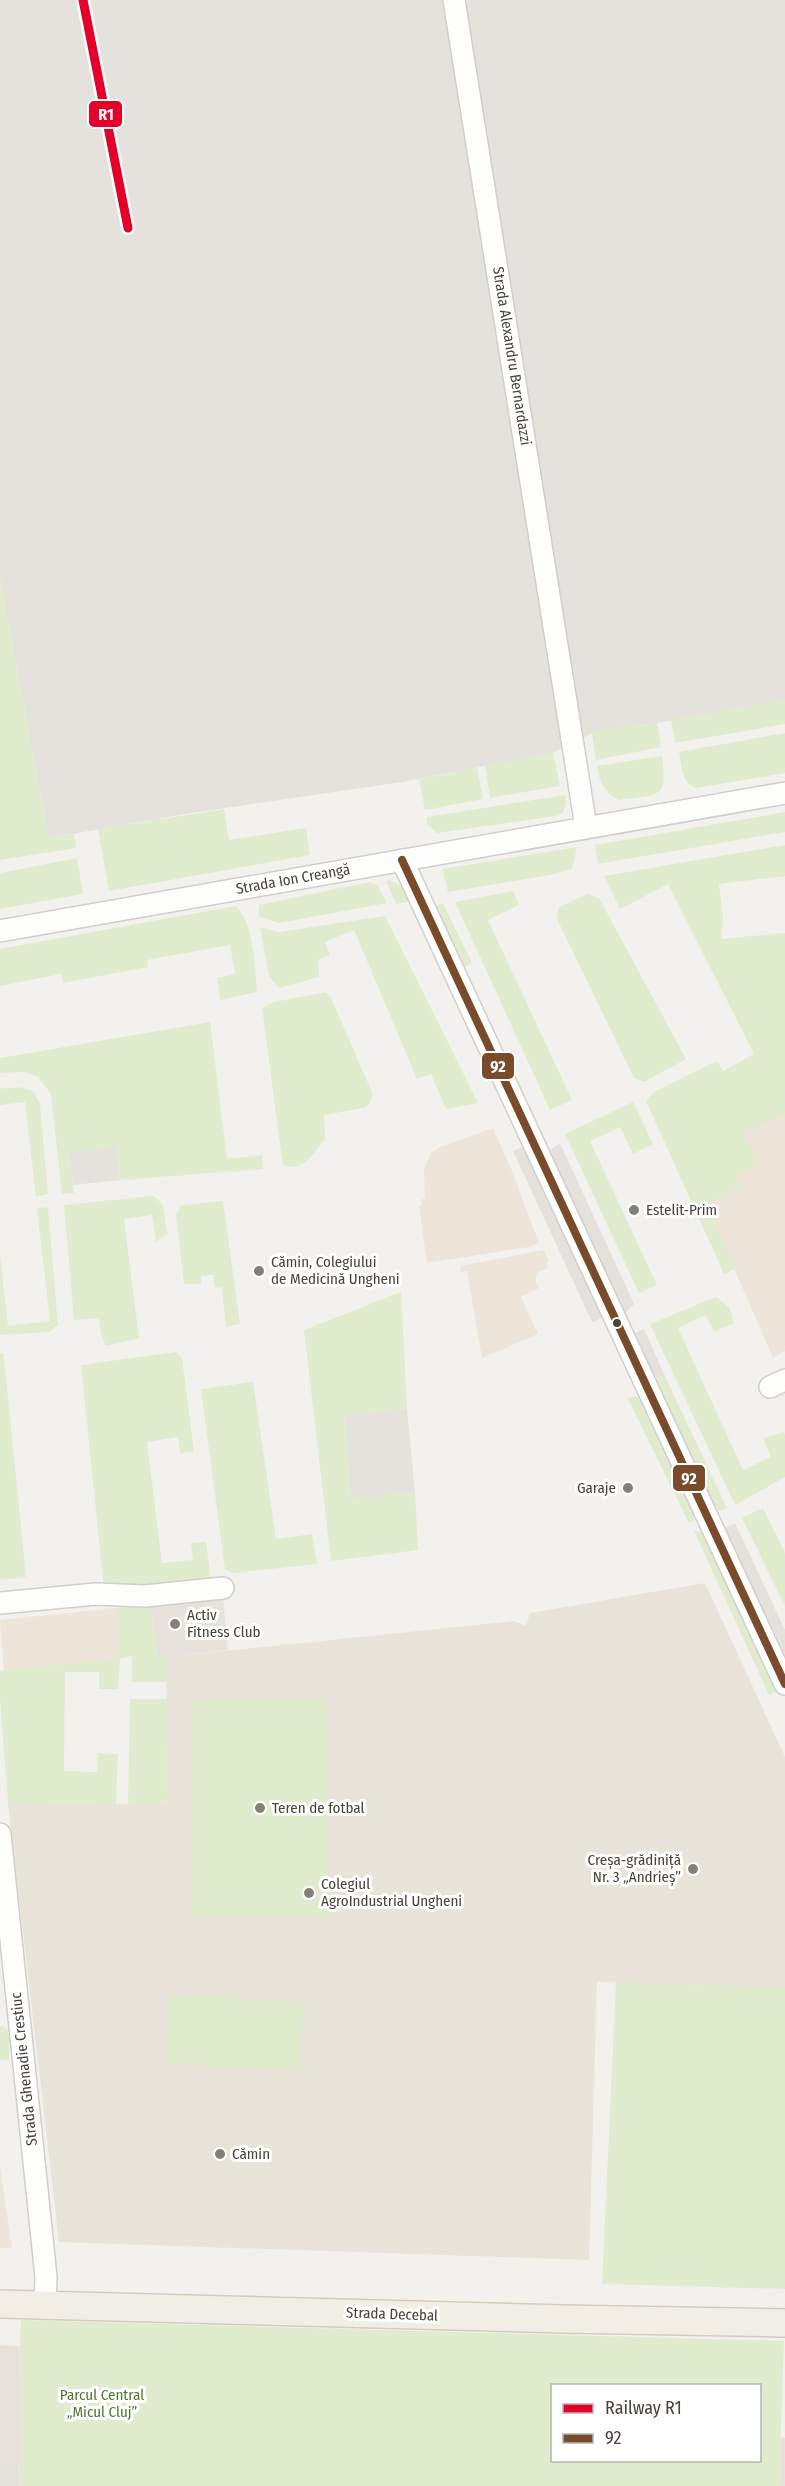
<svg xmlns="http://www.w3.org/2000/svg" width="785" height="2486" viewBox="0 0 785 2486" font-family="'Fira Sans Condensed',sans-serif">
	<rect width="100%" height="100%" fill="#f3f1ed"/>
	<!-- residential -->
	<path fill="#e7e3dc" d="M223,1596L228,1650L157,1658L151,1603Z
		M0,2345L19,2346L22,2466L18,2467L17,2461H0Z
		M781,2438H785V2486H779Z"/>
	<!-- commercial -->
	<path fill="#ede5da" d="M785,1115V1351L773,1358L706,1204L742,1187L737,1175L744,1134Z
		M493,1128L512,1171L539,1243L529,1247L427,1263L419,1206H422L421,1200L425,1198L424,1169L431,1153L438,1148Z
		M544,1250L549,1262L546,1263L548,1268L537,1273L535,1280L539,1288L521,1297L538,1334L482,1358L467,1271L461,1272L460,1266Z
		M115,1608L120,1658L4,1671L0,1620Z
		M0,2167L12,2248H0Z"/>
	<!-- industrial -->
	<path fill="#e5e1dd" d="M0,0H785V700L657,723L601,729L553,753L402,782L191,813L49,838L0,579Z
		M0,2461H17L20,2486H0Z"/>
	<!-- education -->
	<path fill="#e9e4d9" d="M705,1583L785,1757V1987L597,1982L589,2260L59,2242L8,1803L168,1804L166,1657L514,1621L526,1626L530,1613Z"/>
	<!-- green -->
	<path fill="#e1eccf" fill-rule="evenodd" d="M0,579L49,838L74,834L76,848L0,860Z
		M785,700V724L675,743L671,720Z
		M657,723L661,747L596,760L592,734L601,729Z
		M785,733V773L697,788C681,785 682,765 679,752Z
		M553,753L560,786L490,798L485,766Z
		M662,756C668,801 659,794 619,800C606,794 598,781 597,766Z
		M477,768L483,799L425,810L419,779Z
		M565,795L566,803L563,813L556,816L437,833L427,824V817Z
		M224,809L229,840L306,828L310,855L109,891L98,829Z
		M785,812V832L598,864L595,845Z
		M785,845V876L719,884L723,918L721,939L785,933V1115L744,1134L759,1164L737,1175L742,1187L706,1204L735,1269L724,1274L646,1101L654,1092L717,1061L723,1071L754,1054L668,884L620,909L604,876Z
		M577,847L572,869L550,875L448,892L442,869Z
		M77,858L83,894L0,909V873Z
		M390,880L406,889L411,901L396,904L386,881Z
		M369,882L377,885L387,903L279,923L259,917V905Z
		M513,891L519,905L488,920L572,1100L550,1110L455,902Z
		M588,894L599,898L686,1059L644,1082L634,1078L556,917L559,907Z
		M443,903L472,963L465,967L435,906Z
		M235,906C254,920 255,968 257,992L220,1000L217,978L235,974L230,945L147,960L148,967L63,983L61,974L0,986V949Z
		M385,916L478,1103L446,1109L431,1074L417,1079L354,930L325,942L330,955L318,960L319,977L279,988L269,976L260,927L279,932Z
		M326,992L331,998L372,1092C372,1100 371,1104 364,1108L324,1115L325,1139C315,1151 303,1174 284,1165L282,1159L262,1008L274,1002Z
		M210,1022L227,1159L262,1155L263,1169L120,1180L115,1148L69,1154L74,1193L62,1194L51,1094L38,1077L24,1072L0,1073V1058Z
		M21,1087L34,1092L40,1104L48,1194L36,1197L25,1102L0,1105V1089Z
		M633,1102L653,1144L633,1154L620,1127L590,1141L657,1285L639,1293L565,1134Z
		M154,1196L163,1205L167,1234L156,1242L152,1215L124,1219L139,1338L106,1346L101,1334L99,1318L74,1320L64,1205Z
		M223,1201L240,1324L226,1327L222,1287L215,1288L213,1275L201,1276V1284H184L176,1215L181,1205Z
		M48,1207L58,1325L50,1332L0,1335V1254L8,1326L50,1321L37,1208Z
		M401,1292L407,1409L344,1415L351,1497L415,1492L418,1550L331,1561L304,1330Z
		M716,1297L729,1307L734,1323L714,1332L706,1315L678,1328L743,1470L771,1457L763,1438L784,1432L785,1435V1477L735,1505L650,1324Z
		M176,1352L182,1358L194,1452L180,1453L178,1437L147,1442L162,1563L193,1560L191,1543L206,1542L211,1580L104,1589L81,1365Z
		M0,1353H3L4,1358L26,1577L0,1580Z
		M664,1374L727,1508L720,1511L714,1508L657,1381Z
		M253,1382L276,1539L312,1534L317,1564L232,1573L225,1569L201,1389Z
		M635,1396L642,1399L695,1513L693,1521L689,1523L628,1399Z
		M763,1508L785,1553V1606L742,1518Z
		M694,1531H699L706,1536L777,1691L769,1695Z
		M151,1603L157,1657H166L167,1682H132V1656L120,1659L118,1689H99V1672H65L64,1771L97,1772L98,1753L118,1754L116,1804L8,1803L0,1699V1671L120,1658L115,1608Z
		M130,1699H167L168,1804H128Z
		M327,1699L328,1917L192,1918L191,1700Z
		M616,1982L785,1987V2289L602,2284Z
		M170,1995L304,2002L300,2070L166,2064Z
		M0,2026L6,2028L10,2036L9,2061L0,2060Z
		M21,2320L784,2341L779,2486H20L18,2467L22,2466L19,2357ZM552,2386H760V2460H552Z"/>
	<!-- parking -->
	<path fill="#e5e2de" d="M560,1143L634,1304L624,1314L548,1151Z
		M525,1146L604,1317L592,1322L513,1151Z
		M115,1147L120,1180L73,1185L69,1153Z
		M644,1329L664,1374L657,1381L635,1333Z
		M407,1409L415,1492L351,1498L344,1415Z
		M735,1523L785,1630V1655L725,1528Z"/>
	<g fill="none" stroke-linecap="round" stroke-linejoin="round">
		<defs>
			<path id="minor" d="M454,0L586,827
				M402,860L785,1684
				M0,931L785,793
				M770,1387L785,1380
				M0,1603L96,1594L145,1596L223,1588
				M0,1834L46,2277L45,2304"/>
			<path id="major" d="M0,2304L563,2319L785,2323"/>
		</defs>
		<!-- minor casing -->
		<use href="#minor" stroke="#d1cfcb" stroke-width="24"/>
		<!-- major casing -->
		<use href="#major" stroke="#d5ccbc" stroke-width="30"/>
		<!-- minor -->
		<use href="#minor" stroke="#fdfdfc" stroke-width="21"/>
		<!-- major -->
		<use href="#major" stroke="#f1eee6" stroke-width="27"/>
		<defs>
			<path id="bus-1" d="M402,860L785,1684"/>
		</defs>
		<!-- bus-1 casing -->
		<use href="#bus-1" stroke="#fff" stroke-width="12"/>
		<!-- bus-1 -->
		<use href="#bus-1" stroke="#7a4b2a" stroke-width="8"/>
		<defs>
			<path id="rail-1" d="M83,0L128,228"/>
		</defs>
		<!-- rail-1 casing -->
		<use href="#rail-1" stroke="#fff" stroke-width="14"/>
		<!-- rail-1 -->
		<use href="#rail-1" stroke="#e4002b" stroke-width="9"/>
	</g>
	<!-- markers -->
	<g fill="#848078" stroke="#fff" stroke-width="2">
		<circle cx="634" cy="1210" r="6"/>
		<circle cx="259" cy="1271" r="6"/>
		<circle cx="628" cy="1488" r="6"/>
		<circle cx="175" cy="1624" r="6"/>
		<circle cx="260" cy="1808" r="6"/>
		<circle cx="693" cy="1869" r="6"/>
		<circle cx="309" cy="1893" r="6"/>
		<circle cx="220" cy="2154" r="6"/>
	</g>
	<circle fill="#494339" stroke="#fff" stroke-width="2" cx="617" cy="1323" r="5"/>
	<g text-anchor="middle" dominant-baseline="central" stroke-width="6" stroke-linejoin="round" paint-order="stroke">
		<!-- street labels -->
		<g font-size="15" fill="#494339" stroke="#fff">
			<text transform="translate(512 356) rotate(81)">Strada Alexandru Bernardazzi</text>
			<text transform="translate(293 879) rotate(-10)">Strada Ion Creangă</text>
			<text transform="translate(24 2069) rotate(-96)">Strada Ghenadie Crestiuc</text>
			<text transform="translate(392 2314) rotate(2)">Strada Decebal</text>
		</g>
		<!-- poi labels -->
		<g font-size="15" fill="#494339" stroke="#fff" text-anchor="start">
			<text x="646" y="1210">Estelit-Prim</text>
			<text x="271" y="1262">Cămin, Colegiului<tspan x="271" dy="17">de Medicină Ungheni</tspan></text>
			<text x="616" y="1488" text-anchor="end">Garaje</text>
			<text x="187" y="1615">Activ<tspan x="187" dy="17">Fitness Club</tspan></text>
			<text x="272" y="1808">Teren de fotbal</text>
			<text x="681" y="1860" text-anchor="end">Creșa-grădiniță<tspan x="681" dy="17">Nr. 3 „Andrieș”</tspan></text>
			<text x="321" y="1884">Colegiul<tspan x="321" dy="17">AgroIndustrial Ungheni</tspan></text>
			<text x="232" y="2154">Cămin</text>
		</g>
		<!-- park labels -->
		<g font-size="15" fill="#4c7a2d" stroke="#fff">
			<text x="102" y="2395">Parcul Central<tspan x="102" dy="17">„Micul Cluj”</tspan></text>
		</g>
	</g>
	<g stroke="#fff" stroke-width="2">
		<rect x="88" y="100" width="35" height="28" rx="6" fill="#e4002b"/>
		<rect x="481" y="1052" width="34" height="28" rx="6" fill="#7a4b2a"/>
		<rect x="672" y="1464" width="34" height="28" rx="6" fill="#7a4b2a"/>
	</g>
	<g font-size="16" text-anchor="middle" font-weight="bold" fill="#fff">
		<text x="106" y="120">R1</text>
		<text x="498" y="1072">92</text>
		<text x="689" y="1484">92</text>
	</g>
	<!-- legend -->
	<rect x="551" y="2384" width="210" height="78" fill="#ffffff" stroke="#b6b4b0" stroke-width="1.5"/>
	<rect x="563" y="2404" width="30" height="9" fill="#e4002b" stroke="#b6b4b0" stroke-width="1.5"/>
	<text x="605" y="2414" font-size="18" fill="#494339">Railway R1</text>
	<rect x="563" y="2434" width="30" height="9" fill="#7a4b2a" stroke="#b6b4b0" stroke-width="1.5"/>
	<text x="605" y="2444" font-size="18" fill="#494339">92</text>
</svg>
